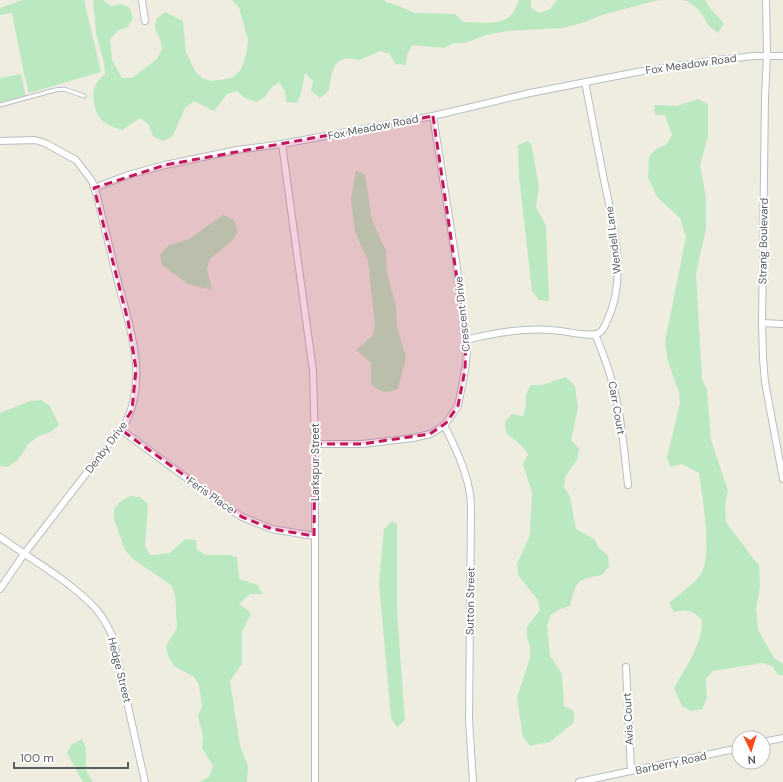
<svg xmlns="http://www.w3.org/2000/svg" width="783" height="782" viewBox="0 0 783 782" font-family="'DM Sans',sans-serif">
	<rect width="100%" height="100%" fill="#eeede0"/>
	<!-- green -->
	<path fill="#bae8c0" d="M23,0H84L101,72L29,93L24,74L12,13L0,15V8Z
		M93,0H103L111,6L121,4L130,8L133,18L128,27L117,31L110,39L112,60L122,78H132L157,59L162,49L160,39L155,29L156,19L165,12L183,21L186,52L195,71L202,78L212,81L232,78L240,71L244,62L247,50L248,39L239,8L232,0H384L386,2L397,5L415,13L455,14L463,22C477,22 501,27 512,14C515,11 517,4 519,0H531V8L540,13L550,9L557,0H661L654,1L602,15L582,23L562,28L507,31L486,35L465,43H454L444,48L412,45L407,55L406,65L395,64L390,54L380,51L360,60C334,53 332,69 329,90L320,98L311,91L313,81L305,73L301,93L297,103L286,102L285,91L279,82L271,88L265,97L256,102L245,98L237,91L227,94L214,111L194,101L185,108L172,137L162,141L153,136L149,125L140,118L122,130C105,125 96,119 94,101C92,87 95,84 105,74L104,63L96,33Z
		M682,0H705L710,8L724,23L718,33L709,26L703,16L696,7L687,1Z
		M21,74L26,98L0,104V78Z
		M698,99L708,104V136L700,166L706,197V229L696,273L702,380L707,389L711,440L728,491L725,502L726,522L759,566L760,587L756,609L758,630L774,658L783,664V675H778L772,666L762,663L713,671L706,679L707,699L702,709L691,711L682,706L674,688C686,667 702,645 702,620C692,610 688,609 674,612L669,603C676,597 697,581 701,574C713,553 702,497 699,473L682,464L671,467L667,458L680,403L679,392L668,362L665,342L686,237L680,218L657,197L648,178L649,157L656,149L666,145L672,135L665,115H655L654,105L677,106Z
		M528,141L531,144L539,186L536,207L546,226L549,301L539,300L532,291L519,176L518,145Z
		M356,170L365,175L372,220L386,251L387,273L396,306L397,327L406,358L398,389C385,394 381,393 371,384V363L356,350L372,336L375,326L368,261L355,232L351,200Z
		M223,215L234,220L238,231L233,240L210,259L207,269L212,290L188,284L162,265L160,255L168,246L189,239Z
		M566,377L575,386L578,408L571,440L579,449L577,460L565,477L564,487L570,497L576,529L594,539L599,548L608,556L609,567L602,575C575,580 577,580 570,606L560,609L551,615L547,625L550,656L562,674L564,706L574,711V722L550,742L530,746L523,737L517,698L530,658V647L527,638V627L540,610L538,600L518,575L517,564L530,535L532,493L523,464L528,454L521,445L506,433L505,422L512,414L523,416L526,406V394L531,385H542Z
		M41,400L50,406L59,425L51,432L39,436L29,443L17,461L7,467L0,466V413L30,401Z
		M130,496L140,497L148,504L145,546L150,555L170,553L185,539L196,540L197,550L206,555H227L237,557L239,579L258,585L262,594H250L239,604L251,613L242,632V664L230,681L240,746L248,766L247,782H199L209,777L213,766L202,748L203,737L198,716L202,707L199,685L194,677L174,666L168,656L166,646L177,628L175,594L171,585L133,559L125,550L114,519V509L121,501Z
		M392,521L397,524V612L405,720L397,727L391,718L379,582L384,529Z
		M82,739L86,748V770L93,782H83L67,753L72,744Z"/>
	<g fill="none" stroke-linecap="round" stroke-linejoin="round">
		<defs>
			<path id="service" d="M0,105L55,90L64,89L84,96"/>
			<path id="minor" d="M142,0L145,21
				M766,0L767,55L765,98L762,323L763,359L765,382L783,479
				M0,141L35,140L45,143L76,160L92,181L97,196C104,224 111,253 118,282C130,327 148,378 126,422L24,554L0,589
				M282,144L313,371L315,444V782
				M94,188L128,175L165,165L237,150L282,144L433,116L530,93L637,72L718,60L754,56H783
				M762,323L783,324
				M595,334C601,349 607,363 611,378C621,411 624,450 628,485
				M466,340C493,333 523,328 551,330C561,330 591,338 599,333C603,331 605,325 607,321C629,276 612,221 603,175C597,144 591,113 585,82
				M444,425C454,445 465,467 469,489C471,496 471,504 471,511L469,720L473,782
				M120,429L222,504L242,517L272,529L314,536
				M315,444H362L413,438L430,434L439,429L446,423L458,406L465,370L467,352L466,340L456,261L433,116
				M0,537C32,560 69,580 96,609C103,617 108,627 112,635L145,782
				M626,667L631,771
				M763,742L783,738
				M579,782L739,748"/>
		</defs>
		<!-- service casing -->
		<use href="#service" stroke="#bbbdc3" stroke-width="5"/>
		<!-- minor casing -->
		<use href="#minor" stroke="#bbbdc3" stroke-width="8"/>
		<!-- service -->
		<use href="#service" stroke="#fff" stroke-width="3"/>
		<!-- minor -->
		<use href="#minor" stroke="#fff" stroke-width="6"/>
	</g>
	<!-- marked area -->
	<path fill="#c2185b" fill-opacity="0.2" stroke="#c2185b" stroke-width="3" stroke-dasharray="8 5" stroke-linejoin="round" d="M433,116L466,340L465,370L458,406L446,423L430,434L362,444H315L314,536L272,529L242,517L120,429L132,410L136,369L128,321L94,188L165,165Z"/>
	<g text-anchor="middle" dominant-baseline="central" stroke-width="4" stroke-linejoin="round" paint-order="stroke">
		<!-- street labels -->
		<g font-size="11" fill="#595c63" stroke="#fff">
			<text transform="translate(691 64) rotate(-8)">Fox Meadow Road</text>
			<text transform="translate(373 127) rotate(-11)">Fox Meadow Road</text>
			<text transform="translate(613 240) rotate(-97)">Wendell Lane</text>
			<text transform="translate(763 241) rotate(-89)">Strang Boulevard</text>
			<text transform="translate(462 314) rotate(-96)">Crescent Drive</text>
			<text transform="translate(617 408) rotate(80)">Carr Court</text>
			<text transform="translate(106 447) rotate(-53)">Denby Drive</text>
			<text transform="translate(315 462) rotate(-90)">Larkspur Street</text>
			<text transform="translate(211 495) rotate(35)">Feris Place</text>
			<text transform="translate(470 601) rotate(-89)">Sutton Street</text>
			<text transform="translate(120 670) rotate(76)">Hedge Street</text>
			<text transform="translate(628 719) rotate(-93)">Avis Court</text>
			<text transform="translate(671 763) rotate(-12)">Barberry Road</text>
		</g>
	</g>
	<!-- north arrow -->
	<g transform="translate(751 750) rotate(176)"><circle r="19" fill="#ffffff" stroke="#bdbec1"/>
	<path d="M0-3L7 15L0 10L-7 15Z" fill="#f94b1b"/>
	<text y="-6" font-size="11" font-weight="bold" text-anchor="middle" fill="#595c63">N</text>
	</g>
	<!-- scale -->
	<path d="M14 762v6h114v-6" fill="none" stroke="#595c63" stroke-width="2"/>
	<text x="20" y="762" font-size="12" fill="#595c63" stroke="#ffffff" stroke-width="3" paint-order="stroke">100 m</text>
</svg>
